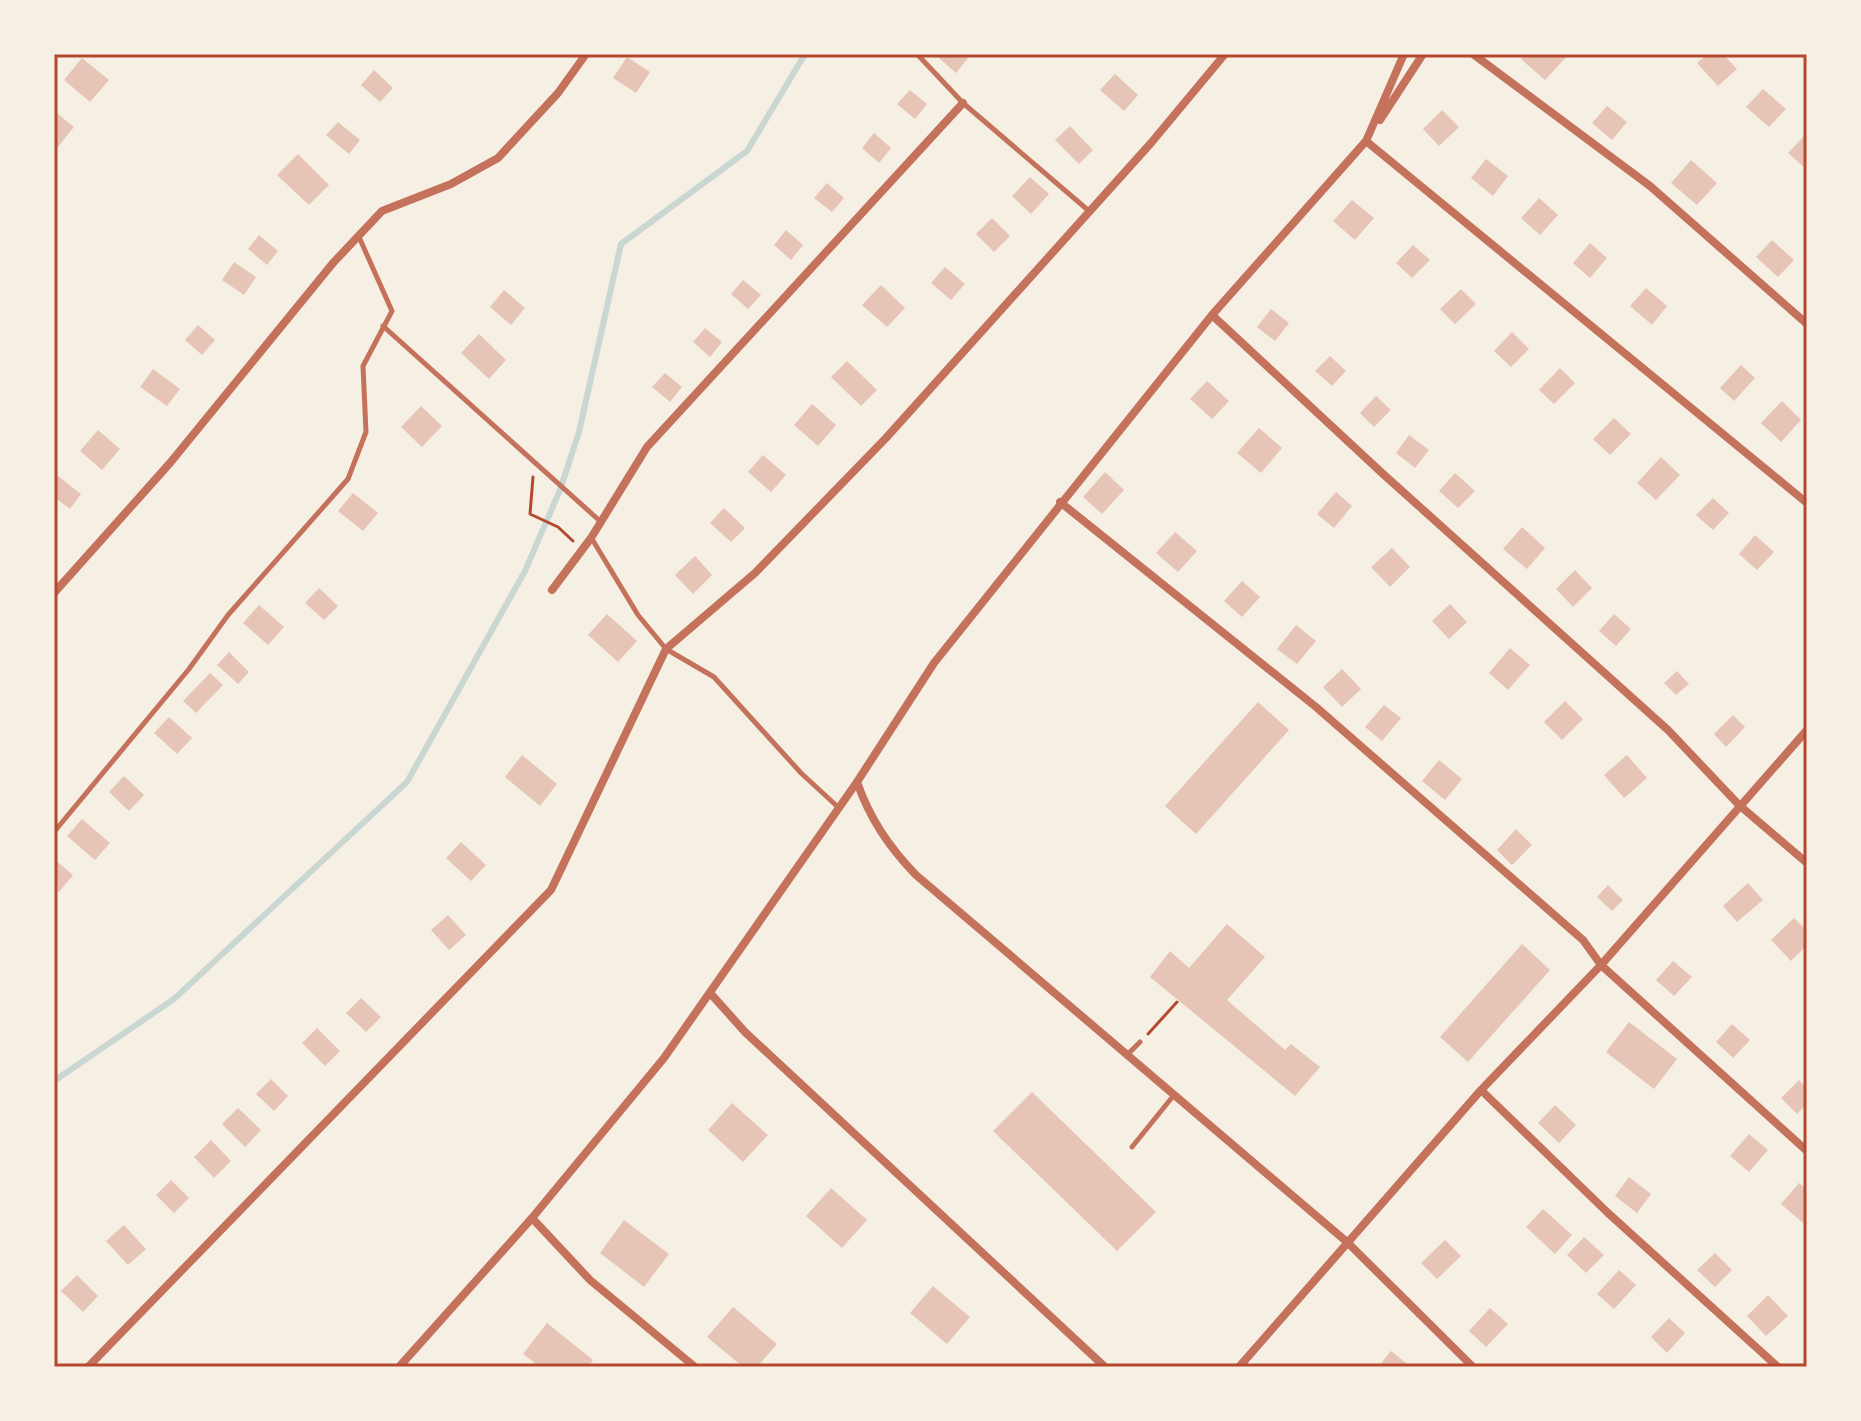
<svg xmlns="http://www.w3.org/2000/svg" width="1861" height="1421" viewBox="0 0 1861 1421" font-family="'Work Sans',sans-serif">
	<rect width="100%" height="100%" fill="#f6efe4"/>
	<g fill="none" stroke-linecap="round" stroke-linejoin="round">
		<!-- stream -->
		<path stroke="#c9d6d2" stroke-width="6" d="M54,1081L174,999L407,782L525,571L560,490L579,432L621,244L747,151L805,54"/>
	</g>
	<!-- building -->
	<path fill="#e6c5b7" d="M942,54H963L968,58L956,73L939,58Z
		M1525,54H1565L1567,56L1545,80L1521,59Z
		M1708,54H1723L1737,69L1718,86L1697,63Z
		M627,57L650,72L636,93L613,78Z
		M82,58L109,80L90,102L64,80Z
		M374,70L393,88L380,102L361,85Z
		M1115,74L1138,95L1124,111L1100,90Z
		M1763,89L1786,109L1769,127L1746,107Z
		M910,90L927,104L915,119L897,104Z
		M1607,106L1627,122L1612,140L1592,123Z
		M1442,110L1459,127L1439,146L1423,129Z
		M54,111L74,127L57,148L54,145Z
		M338,122L360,140L349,154L326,135Z
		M1070,126L1093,150L1079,164L1055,140Z
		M874,133L891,148L879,163L862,148Z
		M1805,135L1807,136V170L1788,153Z
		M298,154L329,185L309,205L277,175Z
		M1486,159L1508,176L1493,196L1471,178Z
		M1691,160L1717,183L1697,205L1671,183Z
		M1030,177L1049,194L1031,214L1012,196Z
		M827,183L844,198L832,212L814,198Z
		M1539,198L1558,215L1540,235L1521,218Z
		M1352,200L1374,218L1355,240L1333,221Z
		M992,218L1010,236L994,252L976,234Z
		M786,230L803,245L791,260L774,245Z
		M259,235L278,251L267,265L248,249Z
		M1772,240L1794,260L1778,277L1756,257Z
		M1590,243L1607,258L1590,278L1573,263Z
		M1413,245L1430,260L1412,278L1396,263Z
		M234,262L256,277L244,295L222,280Z
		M945,267L965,284L951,300L931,283Z
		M743,280L761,295L748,309L731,294Z
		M881,285L905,308L887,327L862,305Z
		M1646,288L1667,306L1652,325L1630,306Z
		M1461,289L1476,304L1455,324L1440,309Z
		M504,290L525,308L511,325L490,307Z
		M1271,309L1289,323L1275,341L1257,327Z
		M198,325L215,340L202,355L185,340Z
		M705,328L722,342L710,357L693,342Z
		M1512,332L1529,349L1511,367L1494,351Z
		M479,334L506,360L489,379L461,353Z
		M1330,356L1346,371L1332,386L1315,371Z
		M847,361L877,390L861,406L831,377Z
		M1741,365L1755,378L1734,401L1720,388Z
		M1560,368L1575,383L1554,404L1539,390Z
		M153,369L180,389L167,406L140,387Z
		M665,373L682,387L670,402L652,387Z
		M1207,381L1229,401L1212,419L1190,399Z
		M1376,396L1391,410L1374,427L1360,413Z
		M1782,401L1801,420L1781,442L1761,423Z
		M812,404L836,425L818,446L794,425Z
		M421,406L442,426L422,447L401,427Z
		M1614,418L1631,434L1610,455L1593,439Z
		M1259,428L1282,448L1261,473L1237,453Z
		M98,430L120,449L102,470L80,451Z
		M1409,435L1429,450L1415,468L1396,453Z
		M763,455L786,475L771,492L748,472Z
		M1661,457L1680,475L1656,500L1637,483Z
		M1105,472L1124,490L1102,514L1083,497Z
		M54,473L81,494L70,509L54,497Z
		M1455,473L1475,491L1458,508L1439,491Z
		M1336,492L1352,506L1334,528L1317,514Z
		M353,493L378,513L363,531L338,511Z
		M1713,498L1729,513L1713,530L1696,515Z
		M724,508L745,528L731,542L710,523Z
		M1522,527L1545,548L1527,569L1503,549Z
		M1175,532L1197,551L1178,572L1156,553Z
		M1755,535L1774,552L1757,570L1739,554Z
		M1392,548L1410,567L1390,587L1371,567Z
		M695,556L712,575L693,594L675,575Z
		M1575,570L1592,588L1573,607L1556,589Z
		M1242,581L1260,597L1242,617L1224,601Z
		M319,588L338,606L324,620L305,603Z
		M1450,604L1467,622L1449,639L1432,621Z
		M259,605L284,627L268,645L243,623Z
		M607,614L637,641L618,662L588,635Z
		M1614,614L1631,629L1616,646L1599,631Z
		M1296,625L1316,641L1297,664L1277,649Z
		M1510,648L1530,665L1508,690L1489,673Z
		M229,652L249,672L238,684L217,665Z
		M1342,669L1361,689L1342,707L1323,687Z
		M1677,671L1689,684L1676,695L1664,683Z
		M210,673L223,685L196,713L183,701Z
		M1565,701L1583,719L1562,740L1544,722Z
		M1258,702L1289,730L1196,834L1165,806Z
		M1384,705L1401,718L1382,741L1365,727Z
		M1733,715L1745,727L1726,747L1714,734Z
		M169,717L192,738L177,754L154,733Z
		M522,755L557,784L540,806L505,777Z
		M1627,755L1647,778L1624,798L1604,775Z
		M1439,760L1462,779L1445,800L1422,781Z
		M124,776L144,795L129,811L109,792Z
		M82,819L110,843L95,860L67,836Z
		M1516,829L1532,845L1512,865L1497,850Z
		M461,842L486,865L471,881L446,858Z
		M54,859L73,875L59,892L54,888Z
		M1748,883L1763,900L1737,922L1723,906Z
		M1608,885L1623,900L1612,911L1597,897Z
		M448,915L466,935L449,950L431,930Z
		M1794,918L1807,931V945L1791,961L1771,940Z
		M1227,924L1265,957L1227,1000L1285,1050L1291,1044L1320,1067L1295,1096L1150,977L1170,951L1189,968Z
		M1522,944L1550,970L1468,1062L1440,1037Z
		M1673,961L1692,977L1674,996L1656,980Z
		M361,998L381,1017L366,1032L346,1013Z
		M1629,1022L1677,1059L1654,1089L1606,1052Z
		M1732,1024L1750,1040L1733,1058L1716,1042Z
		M317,1028L340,1051L325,1066L302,1043Z
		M271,1079L288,1096L274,1111L256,1094Z
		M1799,1080L1807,1089V1104L1797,1114L1781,1098Z
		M1032,1092L1156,1212L1117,1251L993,1131Z
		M732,1103L768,1135L743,1162L708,1130Z
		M1555,1105L1576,1125L1559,1143L1538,1123Z
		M238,1108L261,1130L245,1147L222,1124Z
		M1749,1134L1768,1150L1749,1172L1730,1156Z
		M211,1140L231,1161L214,1178L194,1157Z
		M1629,1177L1651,1194L1637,1213L1615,1196Z
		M171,1180L189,1198L174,1213L156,1195Z
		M1799,1183L1807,1190V1219L1803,1223L1781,1204Z
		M831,1188L867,1220L842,1248L806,1216Z
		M1543,1209L1572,1235L1555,1254L1526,1227Z
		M624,1220L669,1254L644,1287L600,1253Z
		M124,1225L146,1249L128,1265L106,1241Z
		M1584,1237L1604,1255L1586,1273L1567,1255Z
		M1445,1240L1461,1256L1437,1279L1421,1263Z
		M1715,1253L1732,1270L1715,1287L1697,1270Z
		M1619,1270L1636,1285L1614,1309L1597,1294Z
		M77,1275L98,1296L83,1312L61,1291Z
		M933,1286L970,1317L947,1344L910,1313Z
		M1768,1295L1788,1316L1766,1336L1747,1316Z
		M733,1307L777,1344L757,1367H743L707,1337Z
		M1490,1308L1508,1324L1486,1347L1469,1331Z
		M1669,1318L1685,1333L1667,1353L1651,1337Z
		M547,1323L593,1360L588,1367H540L523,1354Z
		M1391,1351L1411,1367H1378Z"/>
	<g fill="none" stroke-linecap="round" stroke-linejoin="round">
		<!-- path -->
		<path stroke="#b5482f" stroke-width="3" d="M533,477L530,514L558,527L573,541
			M1148,1034L1177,1002"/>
		<!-- service -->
		<path stroke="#c5725c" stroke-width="5" d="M917,54L963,103L1089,211
			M383,326L601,522
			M592,539L638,615L666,649L714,677L801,773L839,808
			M54,832L189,669L228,615L348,479L366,432L363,366L392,311L359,237
			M1127,1055L1140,1042
			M1132,1147L1174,1095"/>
		<!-- minor -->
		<path stroke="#c5725c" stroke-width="8" d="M1473,54L1650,186L1807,324
			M1380,120L1423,54
			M1366,141L1807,503
			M1212,315L1382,473L1668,730L1739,805L1807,863
			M1060,502L1316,707L1583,940L1601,965L1807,1151
			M552,590L591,538L647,447L963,103
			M54,593L170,463L333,263L382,211L451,184L498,158L558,93L586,54
			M857,782C870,819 889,847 916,875L1347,1242L1473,1367
			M711,994L745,1032L1105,1367
			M1481,1090L1608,1213L1778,1367
			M532,1218L590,1280L695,1367
			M88,1367L551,890L666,649L755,573L886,438L1151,143L1225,54
			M399,1367L532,1218L664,1058L857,782L934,663L1212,315L1366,141L1404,54
			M1239,1367L1481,1090L1601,965L1807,730"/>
	</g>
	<!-- border -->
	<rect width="1861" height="1421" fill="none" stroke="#f6efe4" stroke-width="112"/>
	<rect x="56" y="56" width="1749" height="1309" fill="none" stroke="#b5482f" stroke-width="3"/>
</svg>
